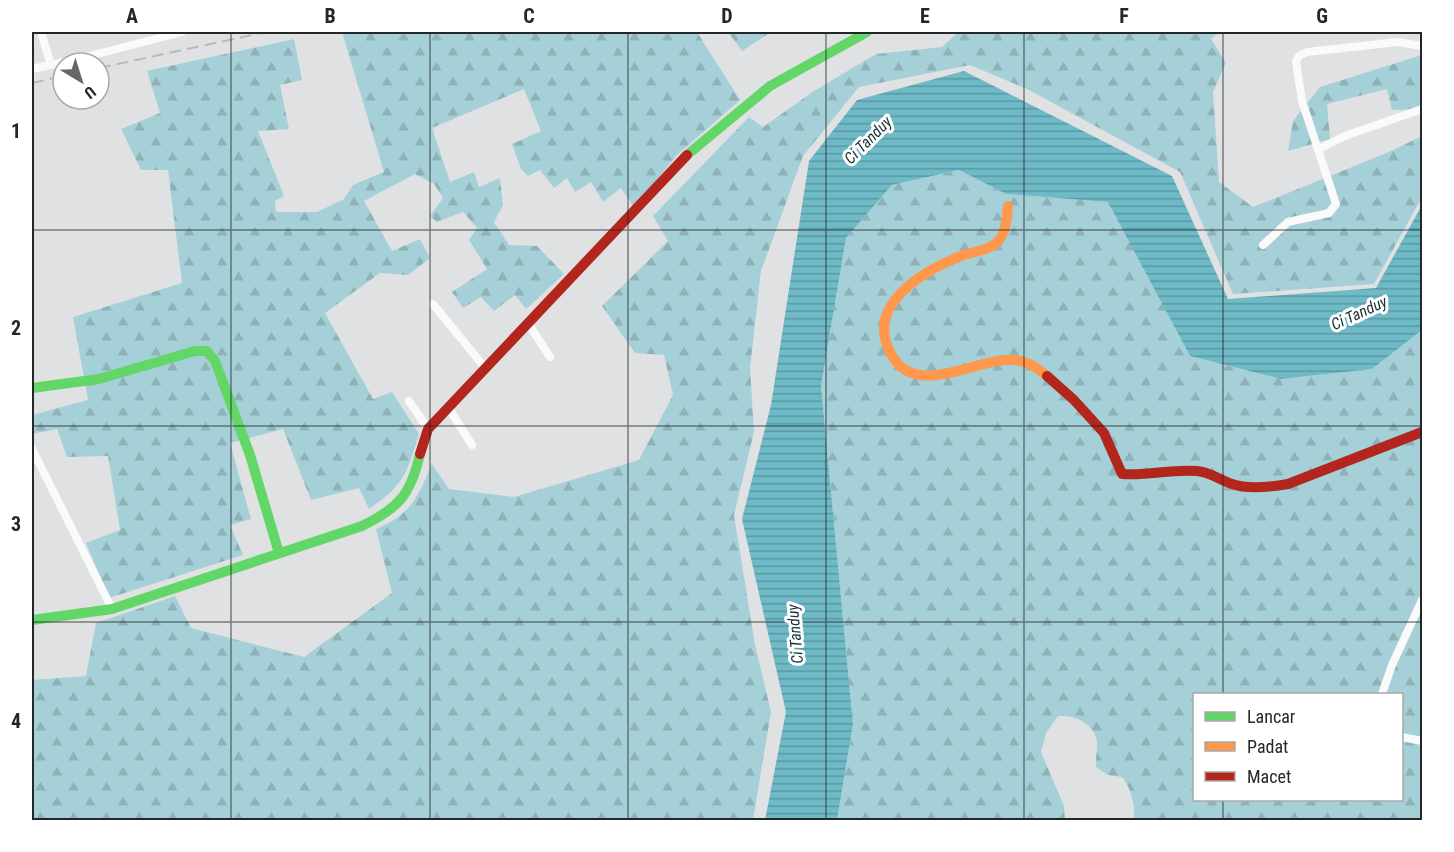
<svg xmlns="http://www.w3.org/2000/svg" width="1454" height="852" viewBox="0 0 1454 852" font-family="'Roboto Condensed',sans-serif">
	<defs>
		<pattern id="forest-firs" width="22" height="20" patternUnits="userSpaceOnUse" patternTransform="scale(1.5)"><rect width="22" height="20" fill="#a6d0d8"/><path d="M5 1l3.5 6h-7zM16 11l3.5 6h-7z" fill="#8fb2b9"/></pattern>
		<pattern id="water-rules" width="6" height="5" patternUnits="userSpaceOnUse" patternTransform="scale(1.5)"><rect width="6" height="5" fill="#6fbac7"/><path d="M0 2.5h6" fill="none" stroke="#5b97a2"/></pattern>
	</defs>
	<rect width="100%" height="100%" fill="#e0e1e2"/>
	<!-- forest -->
	<path fill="url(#forest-firs)" fill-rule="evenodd" d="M342,32H697L740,100L677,155L634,208L621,188L603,202L591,182L575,192L567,178L554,188L540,170L528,176L521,169L512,144L541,131L524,89L432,128L450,182L474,172L479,187L500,178L503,205L494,222L509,245L537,246L564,274L526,309L515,295L494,311L481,297L463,308L452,292L487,269L469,240L477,228L463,212L437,222L430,216L443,198L434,184L415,174L364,201L392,251L420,239L430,258L408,275L380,273L325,313L373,399L392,392L419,434C406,475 405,484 369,509L359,488L311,500L283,429L230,443L251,519L230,525L243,555L109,598L86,543L120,530L108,456L67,457L57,429L32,434V415L88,400L73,317L182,283L168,170H141L121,129L160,113L147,71L294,39L302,80L280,85L289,129L258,131L284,196L275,201L276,212H317L344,199L353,185L384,172Z
		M728,32H771L742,51Z
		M958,32H1219L1211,39L1226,63L1213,92L1219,182L1253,207L1389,152L1422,136V197L1374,284L1233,294L1180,172L1027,89L970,65L859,87L803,156L761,271L750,368L754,432L734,515L755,645L771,712L753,820H32V680L86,676L96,623L175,596L191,628L304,657L392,593L376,529C412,513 417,499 432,464L449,489L514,497L639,460L673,395L664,355L635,353L602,306L668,241L653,216L749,117L763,127L814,91L876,54L942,47Z
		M1422,55V109L1392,110L1387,89L1327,104L1330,139L1288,151L1293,121L1320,87Z
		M959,170L1006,194L1109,202L1190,356L1281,379L1372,369L1422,330V820H1134C1135,805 1132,790 1122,777L1108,775L1096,767C1095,758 1099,746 1096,738C1091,721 1073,715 1058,716L1046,733L1041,752L1064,806L1065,820H837L853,723L821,386L846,238L892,185ZM1194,694H1402V800H1194Z"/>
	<!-- water -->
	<path fill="url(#water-rules)" d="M964,71L1172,176L1228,299L1376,288L1422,205V330L1372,369L1281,379L1190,356L1108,202L1006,194L959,170L892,185L846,238L821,386L853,724L837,820H765L786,712L742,519L771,405L809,161L857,100Z"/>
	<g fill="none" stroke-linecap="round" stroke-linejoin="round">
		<!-- street -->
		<path stroke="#fafafb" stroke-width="8" d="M41,32L51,65
			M32,69L82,58L182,32
			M1319,149L1345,136L1422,109
			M1263,245L1288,222L1329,213L1336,204L1302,101L1296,61L1299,56L1307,52L1398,42L1422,46
			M433,304L486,369
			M528,323L550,357
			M409,401L428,429
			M448,407L472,445
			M32,449L112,609
			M1382,694L1392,665L1422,600
			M1402,737L1422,741"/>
		<!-- fast -->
		<path stroke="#63d668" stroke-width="10" d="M687,155L770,86L867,32
			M32,388L99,379L195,351H207L215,361L250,455L279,553
			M32,620L112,609L362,526C399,508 411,494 420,454"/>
		<!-- slow -->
		<path stroke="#ff974d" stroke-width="10" d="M1008,206C1007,218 1006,236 995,244C987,251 971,252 961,256C923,271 864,305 891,354C916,401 978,356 1015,360C1027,361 1038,368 1047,376"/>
		<!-- jam -->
		<path stroke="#b3261e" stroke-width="10" d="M1047,376L1074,400L1104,433L1122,474C1149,476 1169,469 1197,471C1210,472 1220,480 1232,484C1249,490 1271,487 1288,484L1422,432
			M420,454L428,429L687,155"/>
		<!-- rail -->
		<path stroke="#bababb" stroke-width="2" stroke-dasharray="12 6" stroke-linecap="butt" d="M99,68L266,32
			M32,83L63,76"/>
	</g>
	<!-- grid -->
	<path fill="none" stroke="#252627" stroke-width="1.5" stroke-opacity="0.55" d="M231,32V820M430,32V820M628,32V820M826,32V820M1024,32V820M1223,32V694M32,230H1422M32,426H1422M32,622H1422M1223,800V820"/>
	<g text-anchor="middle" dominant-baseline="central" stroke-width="6" stroke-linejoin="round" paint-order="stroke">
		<!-- water labels -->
		<g font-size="16" font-style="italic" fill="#1a3236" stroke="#fff">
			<text transform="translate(868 140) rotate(-45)">Ci Tanduy</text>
			<text transform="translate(1359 313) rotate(-25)">Ci Tanduy</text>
			<text transform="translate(795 634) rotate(-95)">Ci Tanduy</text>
		</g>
	</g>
	<!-- border -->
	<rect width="1454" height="852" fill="none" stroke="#ffffff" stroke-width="66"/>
	<!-- legend -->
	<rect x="1193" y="693" width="210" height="108" fill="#ffffff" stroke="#a8a8a9" stroke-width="1.5"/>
	<rect x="1205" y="712" width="30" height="9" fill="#63d668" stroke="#a8a8a9" stroke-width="1.5"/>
	<text x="1247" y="723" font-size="18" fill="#252627">Lancar</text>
	<rect x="1205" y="742" width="30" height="9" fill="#ff974d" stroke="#a8a8a9" stroke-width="1.5"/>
	<text x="1247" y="753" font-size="18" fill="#252627">Padat</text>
	<rect x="1205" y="772" width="30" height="9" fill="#b3261e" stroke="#a8a8a9" stroke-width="1.5"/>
	<text x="1247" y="783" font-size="18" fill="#252627">Macet</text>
	<!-- north arrow -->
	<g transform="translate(81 81) rotate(142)"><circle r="28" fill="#ffffff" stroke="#a8a8a9" stroke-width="1.5"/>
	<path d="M0-4.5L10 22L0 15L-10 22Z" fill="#666768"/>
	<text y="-9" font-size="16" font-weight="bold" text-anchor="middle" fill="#252627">U</text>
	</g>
	<rect x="33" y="33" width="1388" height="786" fill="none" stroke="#252627" stroke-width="2"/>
	<g font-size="20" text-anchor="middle" font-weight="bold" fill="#252627">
		<text x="132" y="23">A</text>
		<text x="330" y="23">B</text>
		<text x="529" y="23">C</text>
		<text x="727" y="23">D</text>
		<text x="925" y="23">E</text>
		<text x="1124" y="23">F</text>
		<text x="1322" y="23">G</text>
		<text x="16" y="138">1</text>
		<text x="16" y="335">2</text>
		<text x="16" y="531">3</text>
		<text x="16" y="728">4</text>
	</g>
</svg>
